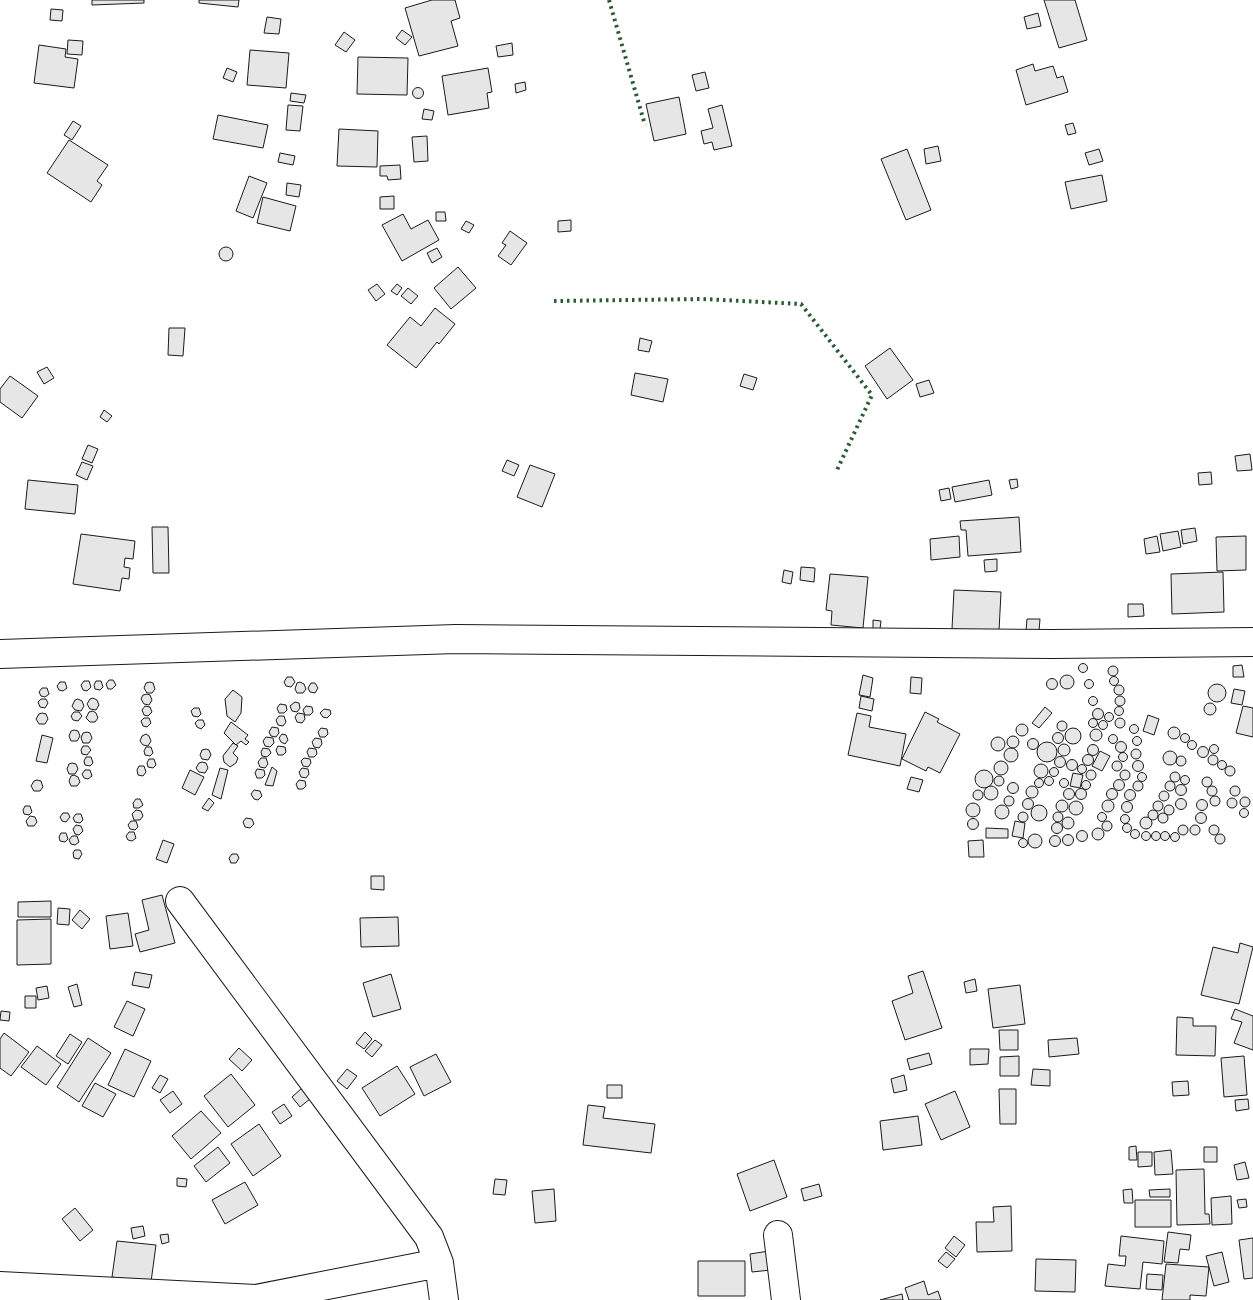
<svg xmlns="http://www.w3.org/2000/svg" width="1253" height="1300" viewBox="0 0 1253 1300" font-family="'Times New Roman',serif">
	<rect width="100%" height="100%" fill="#fff"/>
	<!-- building -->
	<path fill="#e6e6e6" stroke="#1a1a1a" d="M92,0H144V3L92,5Z
		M199,0H239L238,7L199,3Z
		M432,0H455L460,18L451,21L458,46L419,56L405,8Z
		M1044,0H1075L1087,40L1059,48Z
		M51,9L63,10L62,21L50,20Z
		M1038,13L1041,26L1027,29L1024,17Z
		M267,17L281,19L279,34L264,33Z
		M402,30L412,37L405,45L396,38Z
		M344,32L355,40L346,52L335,45Z
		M68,40L83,41L82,55L67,54Z
		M512,43L513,55L498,57L496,46Z
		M39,45L66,49L65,57L78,59L74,88L34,83Z
		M250,50L289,53L286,88L247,85Z
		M358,57L408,58L407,95L357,94Z
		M1033,64L1035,71L1053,66L1057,78L1063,76L1068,92L1026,105L1016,70Z
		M227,68L237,72L233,82L223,78Z
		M488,68L492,92L487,93L489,108L448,115L442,76Z
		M705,72L709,88L696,91L692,75Z
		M525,82L526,90L516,93L515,84Z
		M412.5 93a5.5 5.5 0 1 1 11 0a5.5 5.5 0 1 1-11 0Z
		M291,93L306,95L304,103L290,101Z
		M679,97L686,134L654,141L646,104Z
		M288,105L303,106L300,131L286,130Z
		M722,105L732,146L714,150L712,142L704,144L701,131L713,128L708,109Z
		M424,109L434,111L432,120L422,119Z
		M218,115L268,125L263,148L213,139Z
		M73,121L81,126L72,140L64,135Z
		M1073,123L1076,133L1068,135L1065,125Z
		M339,129L378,131L377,167L337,166Z
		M427,136L428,161L414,162L412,137Z
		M69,140L108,165L97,181L102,185L91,202L47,173Z
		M938,146L941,161L926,164L924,149Z
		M907,149L931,210L906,220L881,159Z
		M1099,149L1103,161L1089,165L1085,153Z
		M280,153L295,156L293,165L278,162Z
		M400,165L401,179L388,180L387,176H380V166Z
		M1102,175L1107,201L1071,209L1065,182Z
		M249,176L267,183L253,218L236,211Z
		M287,183L301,185L299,197L286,195Z
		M394,196V209H380V197Z
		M263,197L296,206L290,231L257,223Z
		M436,212H445L446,221H436Z
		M403,214L411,229L428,220L439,240L402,261L382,225Z
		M571,220V231L558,232V221Z
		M466,221L474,225L469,233L461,229Z
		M510,231L527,243L511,265L498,256L506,245L502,243Z
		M219 254a7 7 0 1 1 14 0a7 7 0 1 1-14 0Z
		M437,248L442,257L432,263L427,253Z
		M458,267L476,288L451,309L434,288Z
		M377,284L385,294L376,301L368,290Z
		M397,284L402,288L397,295L391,291Z
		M408,288L418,296L411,304L401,296Z
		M435,308L455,324L439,344L437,342L416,368L387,345L410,317L421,326Z
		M169,328H185L183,356L168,355Z
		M640,338L652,341L649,352L638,350Z
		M890,348L913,380L887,399L865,366Z
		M47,367L54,378L44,384L37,372Z
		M635,373L668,379L663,402L631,395Z
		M744,374L757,378L753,390L740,386Z
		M10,376L38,396L22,418L0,402V389Z
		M929,380L934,393L920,397L916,384Z
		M104,410L112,416L107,422L100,417Z
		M88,445L98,449L92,463L82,459Z
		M1250,454L1252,470L1237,471L1235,456Z
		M507,460L519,465L514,476L502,471Z
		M82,462L93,466L87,480L76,475Z
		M530,465L555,474L542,507L517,497Z
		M1211,472L1212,484L1199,485L1198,473Z
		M1017,479L1018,487L1011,489L1009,480Z
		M28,480L78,485L75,514L25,509Z
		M989,480L992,495L955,502L952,487Z
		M949,488L951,499L941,501L939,490Z
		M1019,517L1021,552L968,556L966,530H961L960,521Z
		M152,527H168L169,573H153Z
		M1195,528L1197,541L1183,544L1181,530Z
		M1178,531L1181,547L1163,551L1160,534Z
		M81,534L135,541L133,559L125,558L124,567L130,568L129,579L122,578L120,591L73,584Z
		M959,536L960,557L931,560L930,539Z
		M1157,536L1160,552L1146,554L1144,539Z
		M1246,536V570L1217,571L1216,537Z
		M997,559V571L985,572L984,560Z
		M801,567L815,568L814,582L800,580Z
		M784,570L793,572L791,584L782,582Z
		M1223,572L1224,612L1172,614L1171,574Z
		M830,574L868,577L863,628L831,625L832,611L826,610Z
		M954,590L1001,592L999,631L952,629Z
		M1128,604H1143L1144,616L1128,617Z
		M1027,619H1040L1039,631H1026Z
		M873,620L881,621L880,629H873Z
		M1078.5 668a4.5 4.5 0 1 1 9 0a4.5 4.5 0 1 1-9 0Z
		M1242,665L1244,677H1233V666Z
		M1108 671a5 5 0 1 1 10 0a5 5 0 1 1-10 0Z
		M1060 682a7 7 0 1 1 14 0a7 7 0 1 1-14 0Z
		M863,675L873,678L870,697L859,695Z
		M1109.5 681a4.5 4.5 0 1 1 9 0a4.5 4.5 0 1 1-9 0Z
		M287,677H292L295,682L291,687L286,686L284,682Z
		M911,677L922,678L921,694L910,693Z
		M1046.5 684a5.5 5.5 0 1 1 11 0a5.5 5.5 0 1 1-11 0Z
		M1084.5 684a4.5 4.5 0 1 1 9 0a4.5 4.5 0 1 1-9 0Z
		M109,680H113L116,685L112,689H108L106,684Z
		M84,681H89L91,687L87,691L83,690L81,685Z
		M96,681H101L103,687L100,690L95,689L94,685Z
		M60,682H65L67,688L63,691L59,690L57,686Z
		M150,682L153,683L155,689L152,693H147L144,688L146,683Z
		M300,682L304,684L306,689L303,693H297L295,689L297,683Z
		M311,683H315L318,688L315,693L310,692L308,688Z
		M1208 693a9 9 0 1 1 18 0a9 9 0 1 1-18 0Z
		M1114 690a5 5 0 1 1 10 0a5 5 0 1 1-10 0Z
		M42,688H47L49,694L45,697L41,696L39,692Z
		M1234,689L1245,691L1242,705L1231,703Z
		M233,690L242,697L241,713L235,722L227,716L225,699Z
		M147,694L150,695L152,700L149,705L144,704L141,699L143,695Z
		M1115 701a5 5 0 1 1 10 0a5 5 0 1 1-10 0Z
		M861,696L874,699L872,711L859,708Z
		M1088.5 701a4.5 4.5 0 1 1 9 0a4.5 4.5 0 1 1-9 0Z
		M93,698L97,700L99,705L96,710L90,709L87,704L90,699Z
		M41,699H46L48,703L45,708L40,707L38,702Z
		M78,699L82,701L84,706L81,711L75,710L72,706L75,700Z
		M295,702L299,703L300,708L297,712L292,711L290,706Z
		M1204 709a6 6 0 1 1 12 0a6 6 0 1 1-12 0Z
		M280,704L286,705L287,710L284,713H279L277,708Z
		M145,706L150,707L152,712L148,716L144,715L142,710Z
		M306,706L312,707L313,712L310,715H305L303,710Z
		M1243,706L1253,708V737L1236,733Z
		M1114.5 711a4.5 4.5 0 1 1 9 0a4.5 4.5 0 1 1-9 0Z
		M1045,707L1052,713L1039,728L1032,723Z
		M194,708H199L201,714L198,717L193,716L191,711Z
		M1092.5 714a5.5 5.5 0 1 1 11 0a5.5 5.5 0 1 1-11 0Z
		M324,709L330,710L331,714L327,718L323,717L320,713Z
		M93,711L96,713L98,718L95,722H90L86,718L89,712Z
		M74,712H79L82,716L78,721L73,720L71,716Z
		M925,712L939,719L937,722L960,734L940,773L928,767L926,771L902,759Z
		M1104.5 717a4.5 4.5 0 1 1 9 0a4.5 4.5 0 1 1-9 0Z
		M42,713L46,714L48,719L45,724H39L36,719L39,714Z
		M298,713L304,714L305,719L302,723L297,722L295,717Z
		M857,713L871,716L869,727L906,734L900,766L848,755Z
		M1148,715L1159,719L1154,735L1143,731Z
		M279,716H284L286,722L283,726L278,725L276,720Z
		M1115 723a5 5 0 1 1 10 0a5 5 0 1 1-10 0Z
		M144,718H149L151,723L147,727L143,726L141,721Z
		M1088.5 723a4.5 4.5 0 1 1 9 0a4.5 4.5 0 1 1-9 0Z
		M198,720H203L205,725L201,729L197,727L195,723Z
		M1098.5 725a4.5 4.5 0 1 1 9 0a4.5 4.5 0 1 1-9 0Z
		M1057 726a5 5 0 1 1 10 0a5 5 0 1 1-10 0Z
		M231,722L248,735L245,739L249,742L246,745L241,741L236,745L224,733Z
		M1016 730a6 6 0 1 1 12 0a6 6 0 1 1-12 0Z
		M1129.5 729a4.5 4.5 0 1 1 9 0a4.5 4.5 0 1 1-9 0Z
		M272,727L278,728L279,733L276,737L271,736L269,732Z
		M1168 733a6 6 0 1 1 12 0a6 6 0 1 1-12 0Z
		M321,728L327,729L328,734L325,737H320L318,732Z
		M1065 736a8 8 0 1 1 16 0a8 8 0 1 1-16 0Z
		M1090 735a6 6 0 1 1 12 0a6 6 0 1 1-12 0Z
		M74,730L78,731L80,736L77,741H71L69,736L71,731Z
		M87,732L90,733L92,738L89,743H83L81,738L83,733Z
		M1052.5 738a5.5 5.5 0 1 1 11 0a5.5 5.5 0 1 1-11 0Z
		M1180.5 738a4.5 4.5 0 1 1 9 0a4.5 4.5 0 1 1-9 0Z
		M146,734L149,736L151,741L148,746L143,745L140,741L142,736Z
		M282,734L286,735L288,740L285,744L281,742L279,738Z
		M1108.5 739a4.5 4.5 0 1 1 9 0a4.5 4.5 0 1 1-9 0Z
		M42,735L53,738L47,763L36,761Z
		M1007 742a6 6 0 1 1 12 0a6 6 0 1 1-12 0Z
		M1132.5 741a4.5 4.5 0 1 1 9 0a4.5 4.5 0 1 1-9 0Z
		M266,737L273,738L274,743L270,747L265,746L263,741Z
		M991 744a7 7 0 1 1 14 0a7 7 0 1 1-14 0Z
		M315,738L321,739L322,744L319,748L314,747L312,742Z
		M1027.5 744a5.5 5.5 0 1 1 11 0a5.5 5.5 0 1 1-11 0Z
		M1187.5 745a4.5 4.5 0 1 1 9 0a4.5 4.5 0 1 1-9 0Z
		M1115.5 747a5.5 5.5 0 1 1 11 0a5.5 5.5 0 1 1-11 0Z
		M1037 752a10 10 0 1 1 20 0a10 10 0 1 1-20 0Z
		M233,743L238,746L233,753L238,758L236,763L230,767L224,762L223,756Z
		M1058 750a6 6 0 1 1 12 0a6 6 0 1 1-12 0Z
		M1209.5 749a4.5 4.5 0 1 1 9 0a4.5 4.5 0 1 1-9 0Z
		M1087.5 750a5.5 5.5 0 1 1 11 0a5.5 5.5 0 1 1-11 0Z
		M83,746H88L91,750L87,755L82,754L81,750Z
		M278,746L285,747L286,752L283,755H278L276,750Z
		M1197.5 752a5.5 5.5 0 1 1 11 0a5.5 5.5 0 1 1-11 0Z
		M146,747H151L153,753L150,756L145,755L144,751Z
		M263,748L269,749L271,753L267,757L262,756L261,752Z
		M309,748L316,749L317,754L314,757H309L307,752Z
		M1004 755a7 7 0 1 1 14 0a7 7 0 1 1-14 0Z
		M1131 754a5 5 0 1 1 10 0a5 5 0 1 1-10 0Z
		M206,749L209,750L211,755L208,760L202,759L200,755L202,750Z
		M1100,751L1110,756L1102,771L1092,766Z
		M1163 758a7 7 0 1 1 14 0a7 7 0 1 1-14 0Z
		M1118.5 757a4.5 4.5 0 1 1 9 0a4.5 4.5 0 1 1-9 0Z
		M1082.5 760a5.5 5.5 0 1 1 11 0a5.5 5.5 0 1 1-11 0Z
		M1208 760a5 5 0 1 1 10 0a5 5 0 1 1-10 0Z
		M1176 761a5 5 0 1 1 10 0a5 5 0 1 1-10 0Z
		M1054.5 762a5.5 5.5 0 1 1 11 0a5.5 5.5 0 1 1-11 0Z
		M86,757H91L93,763L90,766L85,765L84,761Z
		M261,758H266L268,764L265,768L260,767L258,762Z
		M304,758L310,759L311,763L308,767L303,766L301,761Z
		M149,759H154L156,765L153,768L148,767L147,763Z
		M1066.5 765a5.5 5.5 0 1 1 11 0a5.5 5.5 0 1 1-11 0Z
		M1132.5 766a5.5 5.5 0 1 1 11 0a5.5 5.5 0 1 1-11 0Z
		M1217.5 765a4.5 4.5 0 1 1 9 0a4.5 4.5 0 1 1-9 0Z
		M994 768a7 7 0 1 1 14 0a7 7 0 1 1-14 0Z
		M1112 766a5 5 0 1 1 10 0a5 5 0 1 1-10 0Z
		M202,762L206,763L208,768L205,773L199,772L196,768L199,763Z
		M72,763L76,764L78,769L75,774H69L67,769L69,764Z
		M1034 771a7 7 0 1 1 14 0a7 7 0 1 1-14 0Z
		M1077.5 769a4.5 4.5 0 1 1 9 0a4.5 4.5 0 1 1-9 0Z
		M1225 771a5 5 0 1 1 10 0a5 5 0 1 1-10 0Z
		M139,766H144L146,772L143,776L138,775L137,770Z
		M272,767L277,771L273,786L265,785Z
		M1049.5 772a4.5 4.5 0 1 1 9 0a4.5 4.5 0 1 1-9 0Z
		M220,768L228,770L221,799L212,795Z
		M302,768L308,769L309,774L306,778L301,777L299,772Z
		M257,769L264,770L265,775L262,778H257L255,773Z
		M85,770H90L92,776L88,779L84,778L82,774Z
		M190,770L204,777L195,795L182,788Z
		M975 779a9 9 0 1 1 18 0a9 9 0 1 1-18 0Z
		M1086 775a5 5 0 1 1 10 0a5 5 0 1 1-10 0Z
		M1120 775a5 5 0 1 1 10 0a5 5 0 1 1-10 0Z
		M1170 777a5 5 0 1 1 10 0a5 5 0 1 1-10 0Z
		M1137.5 777a4.5 4.5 0 1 1 9 0a4.5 4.5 0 1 1-9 0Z
		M1073,773L1083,775L1080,788L1070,786Z
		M74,775L78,777L80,782L77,786H71L69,781L71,776Z
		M1180.5 780a4.5 4.5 0 1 1 9 0a4.5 4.5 0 1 1-9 0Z
		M994 781a5 5 0 1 1 10 0a5 5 0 1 1-10 0Z
		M1044.5 781a4.5 4.5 0 1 1 9 0a4.5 4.5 0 1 1-9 0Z
		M1202 782a5 5 0 1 1 10 0a5 5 0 1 1-10 0Z
		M911,777L923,780L919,792L907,789Z
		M1059.5 783a4.5 4.5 0 1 1 9 0a4.5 4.5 0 1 1-9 0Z
		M1034.5 783a4.5 4.5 0 1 1 9 0a4.5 4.5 0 1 1-9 0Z
		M1113.5 785a5.5 5.5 0 1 1 11 0a5.5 5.5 0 1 1-11 0Z
		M37,780L41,781L43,787L40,791H34L31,786L34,781Z
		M299,780L305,781L306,786L303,789H298L296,784Z
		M1081.5 785a4.5 4.5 0 1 1 9 0a4.5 4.5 0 1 1-9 0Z
		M1165 786a5 5 0 1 1 10 0a5 5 0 1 1-10 0Z
		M1133 786a5 5 0 1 1 10 0a5 5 0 1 1-10 0Z
		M1007.5 788a5.5 5.5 0 1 1 11 0a5.5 5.5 0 1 1-11 0Z
		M1175.5 790a5.5 5.5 0 1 1 11 0a5.5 5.5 0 1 1-11 0Z
		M1026 792a6 6 0 1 1 12 0a6 6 0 1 1-12 0Z
		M984 793a7 7 0 1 1 14 0a7 7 0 1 1-14 0Z
		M1230 791a5 5 0 1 1 10 0a5 5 0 1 1-10 0Z
		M1207 791a5 5 0 1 1 10 0a5 5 0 1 1-10 0Z
		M1063.5 794a5.5 5.5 0 1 1 11 0a5.5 5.5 0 1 1-11 0Z
		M1075.5 794a5.5 5.5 0 1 1 11 0a5.5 5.5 0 1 1-11 0Z
		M1106.5 794a5.5 5.5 0 1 1 11 0a5.5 5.5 0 1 1-11 0Z
		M1124.5 795a5.5 5.5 0 1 1 11 0a5.5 5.5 0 1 1-11 0Z
		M973 795a5 5 0 1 1 10 0a5 5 0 1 1-10 0Z
		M254,790L260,791L262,796L258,800L254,799L251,794Z
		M1159 796a5 5 0 1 1 10 0a5 5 0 1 1-10 0Z
		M1210 801a5 5 0 1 1 10 0a5 5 0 1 1-10 0Z
		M1004 801a5 5 0 1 1 10 0a5 5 0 1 1-10 0Z
		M1240 802a5 5 0 1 1 10 0a5 5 0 1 1-10 0Z
		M1227 803a5 5 0 1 1 10 0a5 5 0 1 1-10 0Z
		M209,798L214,803L208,811L202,808Z
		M1175.5 804a5.5 5.5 0 1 1 11 0a5.5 5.5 0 1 1-11 0Z
		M1022.5 804a5.5 5.5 0 1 1 11 0a5.5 5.5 0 1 1-11 0Z
		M136,799H140L143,805L139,808H134L133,803Z
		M1196.5 805a5.5 5.5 0 1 1 11 0a5.5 5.5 0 1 1-11 0Z
		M1056 806a6 6 0 1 1 12 0a6 6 0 1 1-12 0Z
		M1102 806a6 6 0 1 1 12 0a6 6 0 1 1-12 0Z
		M1069 808a7 7 0 1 1 14 0a7 7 0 1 1-14 0Z
		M1153 806a5 5 0 1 1 10 0a5 5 0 1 1-10 0Z
		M1121.5 807a5.5 5.5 0 1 1 11 0a5.5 5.5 0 1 1-11 0Z
		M966 810a7 7 0 1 1 14 0a7 7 0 1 1-14 0Z
		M995 812a7 7 0 1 1 14 0a7 7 0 1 1-14 0Z
		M1031 813a8 8 0 1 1 16 0a8 8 0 1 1-16 0Z
		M1164 810a5 5 0 1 1 10 0a5 5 0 1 1-10 0Z
		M25,806H30L32,812L29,815L24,814L23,810Z
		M1239.5 813a4.5 4.5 0 1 1 9 0a4.5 4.5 0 1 1-9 0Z
		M1148 815a5 5 0 1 1 10 0a5 5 0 1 1-10 0Z
		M136,810L141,811L143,816L140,820H134L132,814Z
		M1053 817a5 5 0 1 1 10 0a5 5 0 1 1-10 0Z
		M1018 817a5 5 0 1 1 10 0a5 5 0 1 1-10 0Z
		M1097.5 817a4.5 4.5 0 1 1 9 0a4.5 4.5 0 1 1-9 0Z
		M1195.5 818a5.5 5.5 0 1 1 11 0a5.5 5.5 0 1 1-11 0Z
		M1158 818a5 5 0 1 1 10 0a5 5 0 1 1-10 0Z
		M63,813H68L70,817L66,822L62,821L60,817Z
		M76,814H81L83,820L80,823L75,822L73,818Z
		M1120.5 819a4.5 4.5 0 1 1 9 0a4.5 4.5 0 1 1-9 0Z
		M30,816L35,817L37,822L34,826H28L26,821Z
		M1062 823a6 6 0 1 1 12 0a6 6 0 1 1-12 0Z
		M1140 823a6 6 0 1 1 12 0a6 6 0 1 1-12 0Z
		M246,818L252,819L254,824L250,828L245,827L243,822Z
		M967.5 824a5.5 5.5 0 1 1 11 0a5.5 5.5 0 1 1-11 0Z
		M1102 826a5 5 0 1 1 10 0a5 5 0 1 1-10 0Z
		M131,821H136L138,827L135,830L130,829L128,825Z
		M1015,821L1025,823L1023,838L1012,836Z
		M1051.5 828a5.5 5.5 0 1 1 11 0a5.5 5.5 0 1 1-11 0Z
		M1122.5 828a4.5 4.5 0 1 1 9 0a4.5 4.5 0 1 1-9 0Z
		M1209 830a5 5 0 1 1 10 0a5 5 0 1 1-10 0Z
		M1190 830a5 5 0 1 1 10 0a5 5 0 1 1-10 0Z
		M1178 830a5 5 0 1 1 10 0a5 5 0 1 1-10 0Z
		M76,825L81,826L83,831L79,835L75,834L73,829Z
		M1092 834a6 6 0 1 1 12 0a6 6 0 1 1-12 0Z
		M986,828L1008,829V838H986Z
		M1130.5 834a4.5 4.5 0 1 1 9 0a4.5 4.5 0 1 1-9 0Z
		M1076.5 836a5.5 5.5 0 1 1 11 0a5.5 5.5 0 1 1-11 0Z
		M1151.5 836a4.5 4.5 0 1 1 9 0a4.5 4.5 0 1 1-9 0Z
		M1160.5 836a4.5 4.5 0 1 1 9 0a4.5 4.5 0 1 1-9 0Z
		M1141.5 836a4.5 4.5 0 1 1 9 0a4.5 4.5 0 1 1-9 0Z
		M129,832H134L136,838L132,841L128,840L126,836Z
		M1170.5 837a4.5 4.5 0 1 1 9 0a4.5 4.5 0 1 1-9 0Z
		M61,833H66L68,839L65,842L60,841L59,837Z
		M1215 839a5 5 0 1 1 10 0a5 5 0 1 1-10 0Z
		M1028 841a7 7 0 1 1 14 0a7 7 0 1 1-14 0Z
		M1062.5 840a5.5 5.5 0 1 1 11 0a5.5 5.5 0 1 1-11 0Z
		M1049.5 841a5.5 5.5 0 1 1 11 0a5.5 5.5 0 1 1-11 0Z
		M72,836H77L79,842L75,845L71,844L69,840Z
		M1018.5 843a4.5 4.5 0 1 1 9 0a4.5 4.5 0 1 1-9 0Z
		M163,840L174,844L167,863L156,859Z
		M983,840L984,857H969L968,841Z
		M75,850H80L82,854L79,859L74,858L73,853Z
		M232,854H237L239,858L236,863H231L229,858Z
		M371,876H384V890L371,889Z
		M162,895L175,943L140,952L135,934L149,930L142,900Z
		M51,901V917H18V902Z
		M58,908L70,909L69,925L57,924Z
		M80,910L90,919L82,929L72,920Z
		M128,913L133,946L110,949L106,916Z
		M398,917L399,946L361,947L360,918Z
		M51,919V964L17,965V920Z
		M1240,943L1253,947L1239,1004L1201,995L1213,947L1238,953Z
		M923,971L942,1028L905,1040L892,1001L913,993L908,976Z
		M135,972L152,975L149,988L132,985Z
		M391,974L401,1009L373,1017L363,983Z
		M975,979L977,991L966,993L964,982Z
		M77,984L82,1005L74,1007L68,987Z
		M1020,985L1025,1024L993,1028L988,989Z
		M47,986L49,998L38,1000L36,988Z
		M25,996H36V1008H25Z
		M127,1001L145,1009L133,1036L114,1027Z
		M1235,1009L1253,1016V1050L1234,1043L1242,1022L1231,1019Z
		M1,1011L10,1012L9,1021L0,1020Z
		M1177,1017L1193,1018V1026H1216L1215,1056L1176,1055Z
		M999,1030H1018V1050H1000Z
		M365,1032L372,1039L364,1049L356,1043Z
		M4,1033L29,1052L11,1076L0,1068V1039Z
		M70,1034L82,1042L68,1064L56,1056Z
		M88,1038L111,1053L79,1102L57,1087Z
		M1077,1038L1079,1054L1049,1057L1048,1040Z
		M375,1040L382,1045L372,1057L365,1051Z
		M37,1046L61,1064L46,1085L21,1067Z
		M239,1048L252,1060L242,1071L229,1059Z
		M125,1049L151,1061L134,1097L108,1085Z
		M970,1049H989L988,1064L970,1065Z
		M929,1053L932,1064L910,1070L907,1059Z
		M436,1054L451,1082L424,1096L410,1067Z
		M1019,1056V1076H1000V1057Z
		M1244,1056L1247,1095L1224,1097L1221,1058Z
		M397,1066L415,1094L380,1116L362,1088Z
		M347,1069L357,1076L347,1089L337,1081Z
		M1033,1069L1050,1070V1086L1031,1085Z
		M231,1074L255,1105L228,1127L204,1096Z
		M160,1075L168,1079L160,1093L152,1088Z
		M904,1075L907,1090L894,1093L891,1079Z
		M1188,1081L1189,1095L1173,1096L1172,1082Z
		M95,1083L116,1094L103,1117L82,1106Z
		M607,1085H622V1098H607Z
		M302,1088L310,1099L300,1107L292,1097Z
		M999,1089H1016V1124H1000Z
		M173,1091L182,1104L170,1113L160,1100Z
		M955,1091L970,1127L941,1140L925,1104Z
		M1248,1099L1249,1109L1236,1111L1235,1100Z
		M284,1104L292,1116L280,1124L272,1112Z
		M588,1105L605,1107L603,1118L655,1124L651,1153L583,1145Z
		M201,1111L221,1133L191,1159L172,1136Z
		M918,1116L922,1145L883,1150L880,1121Z
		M259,1124L281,1156L253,1176L231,1144Z
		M1136,1146L1137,1160H1129V1147Z
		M218,1147L230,1163L206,1182L194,1166Z
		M1204,1147H1217V1162H1204Z
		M1171,1150L1173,1174L1155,1175L1154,1152Z
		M1138,1152H1152V1166L1138,1167Z
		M774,1160L787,1197L750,1211L737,1174Z
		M1245,1162L1249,1178L1237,1180L1234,1165Z
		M1204,1169L1205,1214H1209L1210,1224L1177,1225L1176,1170Z
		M177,1178L187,1179L186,1187L177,1186Z
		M495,1179L507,1180L505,1195L493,1194Z
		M245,1182L258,1205L225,1224L212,1200Z
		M819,1184L822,1196L804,1201L801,1189Z
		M554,1189L556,1221L535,1223L532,1191Z
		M1132,1189L1133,1203H1124L1123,1190Z
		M1170,1189V1197H1150L1149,1190Z
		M1231,1196L1232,1224L1212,1225L1211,1198Z
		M1246,1199L1247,1207L1239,1208L1237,1200Z
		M1135,1200H1171V1227H1135Z
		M1011,1206L1012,1251L977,1252L976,1222H994L993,1207Z
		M75,1208L93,1230L80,1241L62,1219Z
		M143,1226L145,1236L133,1239L131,1228Z
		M1168,1232L1191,1235L1189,1250L1180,1249L1178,1263L1164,1262Z
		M168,1234L169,1242L162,1244L160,1235Z
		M954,1236L965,1245L956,1257L945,1248Z
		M1121,1236L1164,1241L1162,1264L1143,1262L1140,1289L1105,1286L1108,1264L1125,1266L1126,1256H1119Z
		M1253,1238V1278L1244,1279L1239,1240Z
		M117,1241L156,1245L151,1282L112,1277Z
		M769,1251L771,1270L752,1272L750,1254Z
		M946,1252L955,1259L947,1268L938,1261Z
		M1222,1252L1229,1282L1214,1286L1206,1256Z
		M1036,1259L1076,1260L1075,1292L1035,1291Z
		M698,1261H745V1296H698Z
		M1166,1264L1209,1267L1206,1296L1190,1295V1300H1162Z
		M1147,1274L1163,1275L1162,1290L1146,1289Z
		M924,1281L928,1295L938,1291L941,1300H909L905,1288Z
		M902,1294L903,1300H880Z"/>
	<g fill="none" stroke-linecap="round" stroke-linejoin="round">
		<defs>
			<path id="minor" d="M0,654L456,639L1053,644L1253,642
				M180,901L429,1237L439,1263L444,1300
				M778,1235L786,1300
				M0,1286L256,1299L439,1263"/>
		</defs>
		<!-- minor casing -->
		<use href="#minor" stroke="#1a1a1a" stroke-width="30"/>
		<!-- minor -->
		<use href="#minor" stroke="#fff" stroke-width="28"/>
		<!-- hedge -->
		<path stroke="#2b5a34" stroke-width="4" stroke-dasharray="2.5 4" stroke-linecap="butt" d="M609,0L645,125
			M554,301L703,299L801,304L872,395L837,470"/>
	</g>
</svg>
